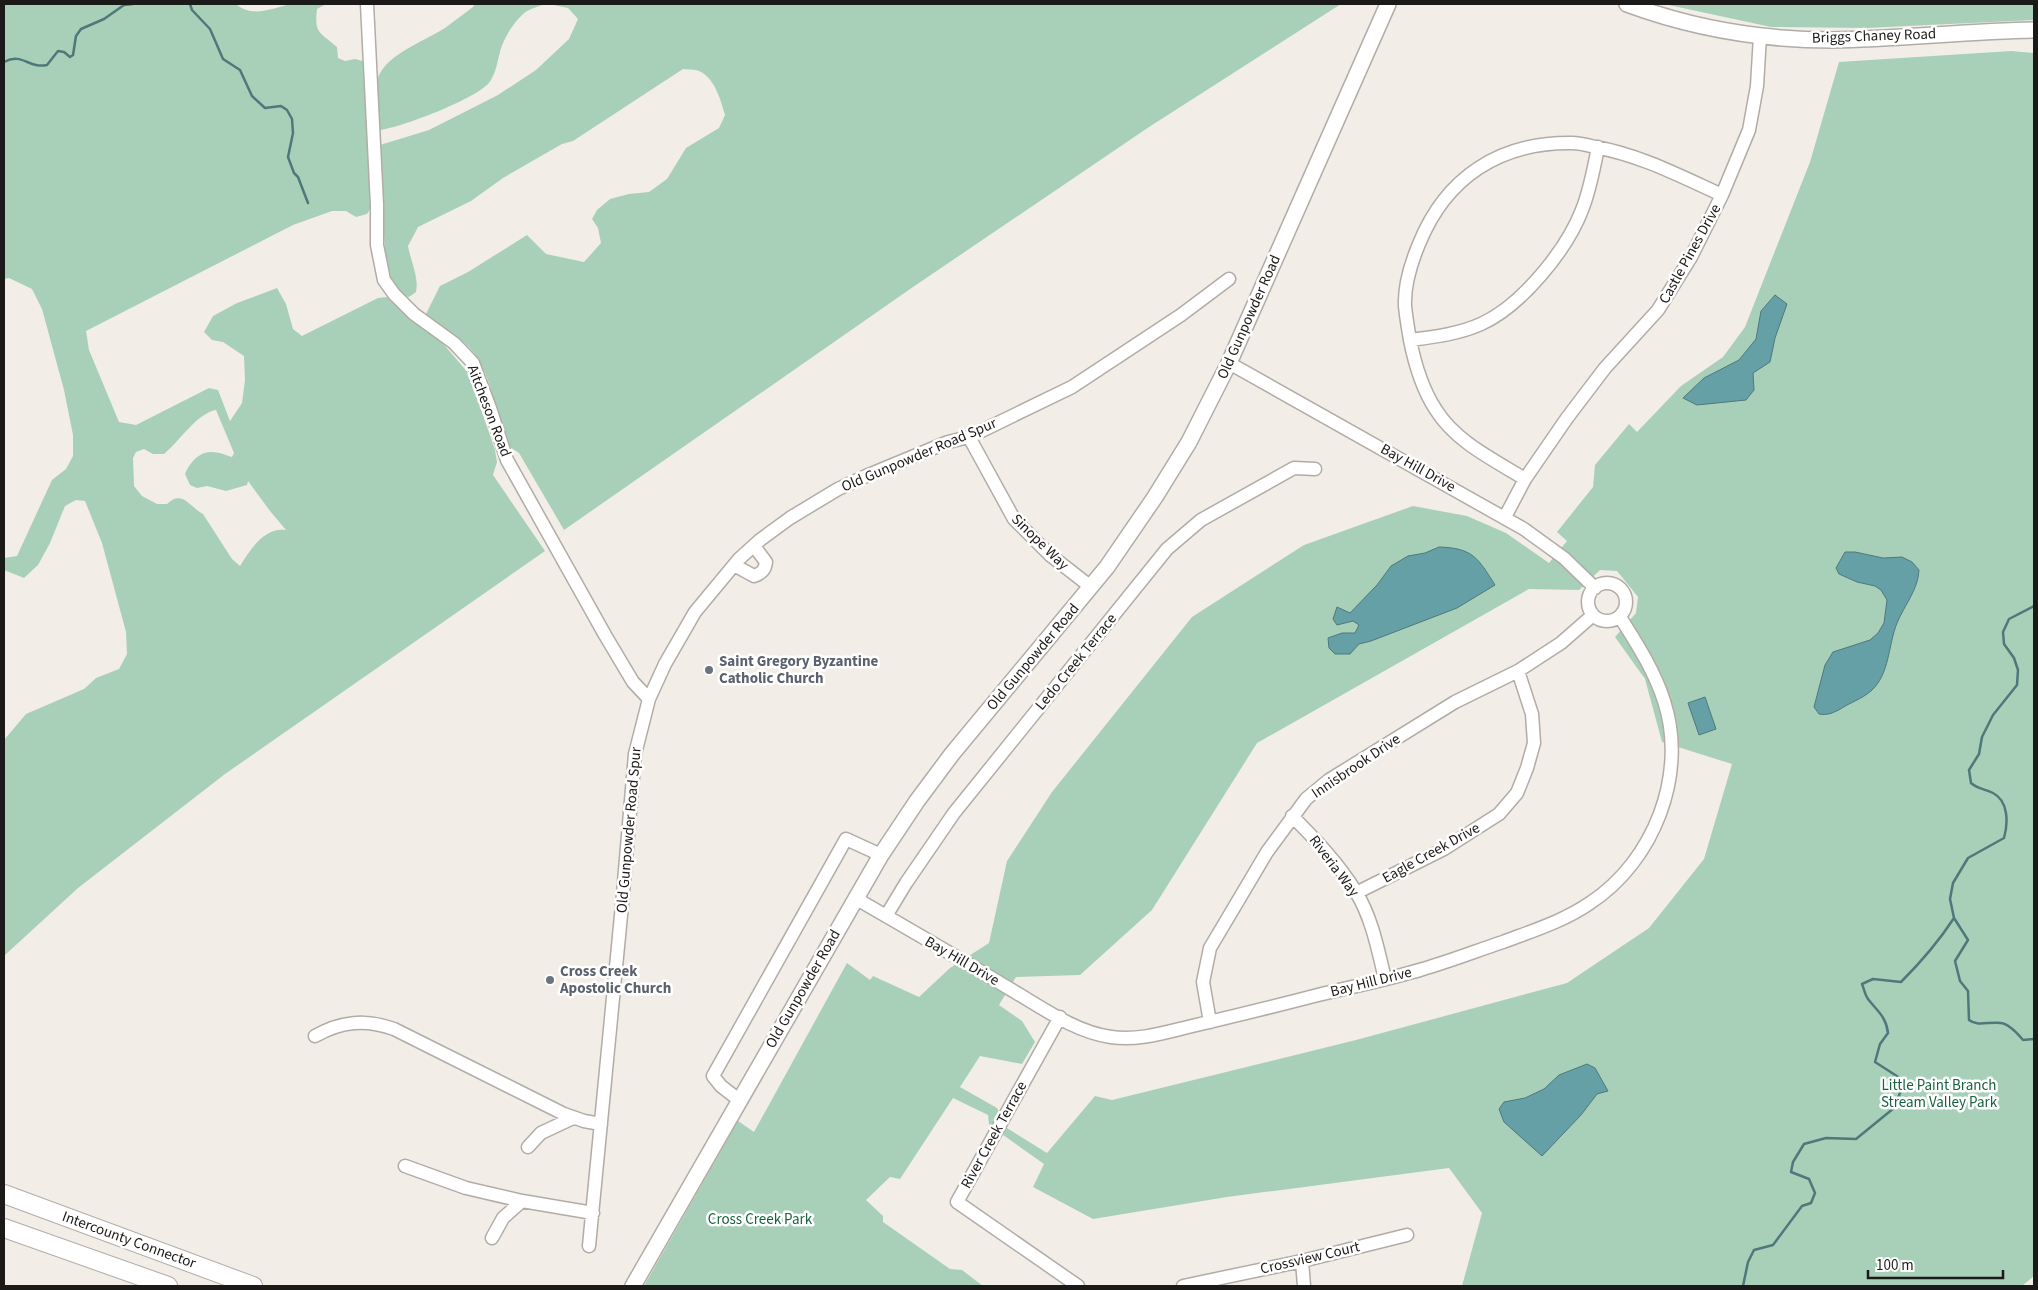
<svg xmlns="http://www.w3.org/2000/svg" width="2038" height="1290" viewBox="0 0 2038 1290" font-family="'Source Sans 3',sans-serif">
	<rect width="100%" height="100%" fill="#f3ede7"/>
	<!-- green -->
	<path fill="#a8d0b8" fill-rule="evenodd" d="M4,4H236C253,19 274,7 292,4C307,1 325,4 340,4H326L317,9C314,34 320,32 337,47L338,58L345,61L355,59L366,62L372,206L367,214L356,217L346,211H332L293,225L86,331L89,350L119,422L136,425L209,388L218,390L230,421L242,403L245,380L244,356L223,342L212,340L204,332L213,316L237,303L277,288L286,304L293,329L302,336L378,298L387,297L417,324L434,333L469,374L495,450L497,462L493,475L545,551L225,774L78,888L4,956V740L26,714L84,689L96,678L119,669L127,654L126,632L102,543L85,501L76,500L65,506L50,543L38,565L24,578L4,570V558L17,556L52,480L66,469L73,456V435L64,390L42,309L32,289L9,278L4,279ZM216,410L234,453L232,457C226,455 218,452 212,452C199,451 189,464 185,474L190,485L197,488L207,486L226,491L247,485L248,481L270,511L286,530C264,527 251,549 240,566L232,559L203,514C190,507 182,489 167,504H157L142,496L134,486L133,458L136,452L144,449L153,454H164C179,442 197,413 216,410Z
		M475,4H545C539,6 533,8 527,11C516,18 503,39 500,52C497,62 496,75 488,84C472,100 403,127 380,130C376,113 371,85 382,70C394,52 426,40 445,28C454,21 464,14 473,7Z
		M549,4H1341L1149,127L913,287L564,530L519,453L507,445C497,417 492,377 474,353C462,337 441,327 425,316L440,286L468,272L527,235L546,254L584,262L601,243L598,228L592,219L597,210L610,199L629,194L649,192L667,179L686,148L719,128L725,115C721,101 715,78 699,71C695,69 688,70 683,69L573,141L562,144L503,178L471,201L418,227L408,246C411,262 419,277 416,292L409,297L402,295L386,275L380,145L429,130L498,95L536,70L569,39L578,19L568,8Z
		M1664,4H2034V20L1866,28L1771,27Z
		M2011,51L2034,53V1276L2022,1286H1462L1482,1213L1449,1168L1227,1197L1093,1219L1033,1187L1044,1164L989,1125L988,1115L953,1098L900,1179L890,1177L866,1200L883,1216V1222L950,1269L962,1270L983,1286H644L738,1121L754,1132L847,963L870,980L873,976L919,997L950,968L989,943L1007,861L1052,792L1192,617L1304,545L1413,506L1467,516L1506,533L1549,563L1567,541L1557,532L1593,487L1595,465L1629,424L1637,432L1681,386L1723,357L1745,327L1810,162L1839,62ZM1600,570L1617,571L1638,597L1636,613L1615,637L1645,679L1662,742L1732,764L1704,859L1649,928L1567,983L1356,1040L1112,1100L1095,1096L1047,1153L1007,1128L997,1108L960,1087L980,1056L1022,1064L1035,1042L1022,1021L999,1005L1016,977L1080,975L1152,910L1257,743L1529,589L1579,590Z"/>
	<!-- water -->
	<path fill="#65a0a7" stroke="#4f787c" d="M1775,295L1787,304L1775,338L1770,362L1753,373L1754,390L1746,400L1697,405L1683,398L1704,378L1739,360L1756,339L1761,311Z
		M1439,547C1473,548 1478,558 1495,585L1457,608L1371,641L1359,644L1350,654H1335L1329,648L1328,638L1342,633H1355L1359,625L1353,621L1337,625L1333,619L1337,607L1350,613L1377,585L1391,566L1408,556L1425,553Z
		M1845,552H1855L1883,558L1902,557L1912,562L1919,570C1918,590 1905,604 1897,623C1888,645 1890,674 1871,691C1864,697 1855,701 1847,705C1837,711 1830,716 1819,714L1814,707L1825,665L1833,652L1870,640L1878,633L1884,623L1887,600L1881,590L1875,586L1857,582L1839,574L1836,568Z
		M1705,697L1716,729L1699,735L1688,703Z
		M1587,1064L1595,1068L1608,1091L1597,1094L1581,1115L1542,1156L1504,1122L1499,1109L1504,1102L1525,1098L1544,1089L1559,1075Z"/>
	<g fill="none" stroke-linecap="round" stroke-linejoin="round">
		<!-- stream -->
		<path stroke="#4f787c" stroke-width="2.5" d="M190,4L192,10L210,29L223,59L240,70L252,96L265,108L281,106L287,110L292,119L293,133L288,157L294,173L298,177L308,203
			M4,62C23,52 28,69 47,65L58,51L64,52L70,57L73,55L76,36L81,29L104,19L124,5L133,4
			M1954,918L1968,940L1955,961L1960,981L1968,991L1969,1020C1978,1027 1990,1021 2001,1023C2009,1024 2018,1034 2023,1040L2034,1039
			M1743,1286L1748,1262L1754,1250L1773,1245L1802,1206L1811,1203L1815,1193L1809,1179L1791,1172L1793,1162L1804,1144L1826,1138L1856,1139L1894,1108L1900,1093L1903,1080L1875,1062L1880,1044L1888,1033C1886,1016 1877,1011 1868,999C1865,995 1864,989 1862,984L1873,979L1901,982C1921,962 1939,941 1954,918L1950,899L1953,883L1968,858L2004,838C2008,824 2009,801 1993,793C1985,789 1978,789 1971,783L1969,770L1979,754L1982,737L1993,715L2017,685L2018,670L2014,658L2004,644L2003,632L2009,619L2034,606"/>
		<defs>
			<path id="minor" d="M367,4L377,205V245L384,280L394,294L414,314L454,343L473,363L490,408L507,460L605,635L633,682L649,699
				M1410,340C1433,337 1459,334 1481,324C1521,306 1566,251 1582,210C1590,190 1594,168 1598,147
				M1229,363L1524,529L1564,558L1595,588
				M969,437L1014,519L1050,555L1091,587
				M1525,479C1494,460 1456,442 1436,410C1422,389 1415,365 1410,340C1408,328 1406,317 1405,306C1404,284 1411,263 1419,244C1446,177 1500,142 1572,143C1580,143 1587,145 1595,147C1640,155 1680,176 1722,195
				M1505,517L1525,479L1567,418L1605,368L1658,310L1691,257L1722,195L1749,130L1757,86L1760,36
				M734,565L754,576C762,573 765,570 766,562L754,546
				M1588 602a19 19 0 1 1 38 0a19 19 0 1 1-38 0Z
				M1292,816C1315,839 1339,864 1356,892C1372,918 1378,950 1385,979
				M1356,893L1444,849L1499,814L1517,793L1527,768L1534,743L1532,714L1518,671
				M855,898C907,928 959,958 1010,989C1041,1007 1075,1032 1111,1037C1137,1041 1163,1033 1188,1027C1230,1017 1272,1007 1314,996C1350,987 1387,980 1423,969C1450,961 1476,951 1503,942C1532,931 1564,921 1590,903C1654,861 1688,774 1664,701C1654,670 1637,644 1620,617
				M886,916L906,883L954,813L1167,549L1201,520L1294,468L1315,469
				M1060,1017L957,1202L1078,1286
				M1210,1022L1203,982L1210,948L1267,852L1306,799L1329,780L1455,702L1518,671L1561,643L1593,615
				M315,1036C342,1021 365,1019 394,1029L564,1114L584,1121L601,1124
				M739,1100L721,1086L713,1076L846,839L881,855
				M528,1147L541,1133L573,1118
				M405,1166L466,1188L522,1201L593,1213
				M492,1238L503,1218L522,1201
				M589,1246L622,905L635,754L649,699L665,664L695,612L739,559L760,540L790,518L838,489L866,476L948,442L969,437L1072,387L1181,315L1229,279
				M1302,1261L1304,1286
				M1183,1286L1302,1261L1407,1235"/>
			<path id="major" d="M1627,4C1692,28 1763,40 1832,40C1900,39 1967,31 2034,30
				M633,1286L881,855L917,801L952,754L1107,567L1155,497L1189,442L1229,363L1388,4"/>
			<path id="highway" d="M4,1194L253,1286
				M4,1228L168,1286"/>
		</defs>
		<!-- minor casing -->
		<use href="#minor" stroke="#b1aca7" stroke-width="15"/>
		<!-- major casing -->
		<use href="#major" stroke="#b1aca7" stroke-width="18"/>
		<!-- highway casing -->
		<use href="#highway" stroke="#b1aca7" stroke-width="20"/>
		<!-- minor -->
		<use href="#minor" stroke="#fff" stroke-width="12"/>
		<!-- major -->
		<use href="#major" stroke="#fff" stroke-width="15"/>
		<!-- highway -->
		<use href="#highway" stroke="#fff" stroke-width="18"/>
	</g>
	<!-- markers -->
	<g fill="#6b7280" stroke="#fff" stroke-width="2">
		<circle cx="709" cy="670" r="5"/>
		<circle cx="550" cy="980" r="5"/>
	</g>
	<g text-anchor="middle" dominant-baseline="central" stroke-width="5" stroke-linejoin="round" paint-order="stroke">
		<!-- street labels -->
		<g font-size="15" fill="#1c1a18" stroke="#fff">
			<text transform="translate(1874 36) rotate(-2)">Briggs Chaney Road</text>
			<text transform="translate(1690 254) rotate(-61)">Castle Pines Drive</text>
			<text transform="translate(1249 317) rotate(-66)">Old Gunpowder Road</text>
			<text transform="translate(489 411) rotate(69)">Aitcheson Road</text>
			<text transform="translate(919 455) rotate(-23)">Old Gunpowder Road Spur</text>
			<text transform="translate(1418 468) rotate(29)">Bay Hill Drive</text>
			<text transform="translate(1040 542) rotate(44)">Sinope Way</text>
			<text transform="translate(1033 657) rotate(-50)">Old Gunpowder Road</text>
			<text transform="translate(1076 662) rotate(-51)">Ledo Creek Terrace</text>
			<text transform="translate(1356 766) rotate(-34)">Innisbrook Drive</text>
			<text transform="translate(629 830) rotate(-85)">Old Gunpowder Road Spur</text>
			<text transform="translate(1431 853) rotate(-29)">Eagle Creek Drive</text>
			<text transform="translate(1334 866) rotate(53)">Riveria Way</text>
			<text transform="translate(962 961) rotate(30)">Bay Hill Drive</text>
			<text transform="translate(1371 982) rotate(-14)">Bay Hill Drive</text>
			<text transform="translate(803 989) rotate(-60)">Old Gunpowder Road</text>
			<text transform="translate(994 1135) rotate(-61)">River Creek Terrace</text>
			<text transform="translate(129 1240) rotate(20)">Intercounty Connector</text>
			<text transform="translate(1310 1258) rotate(-13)">Crossview Court</text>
		</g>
		<!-- worship labels -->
		<g font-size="15" font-weight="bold" fill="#5b616d" stroke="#fff" text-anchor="start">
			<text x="719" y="661">Saint Gregory Byzantine<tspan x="719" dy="17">Catholic Church</tspan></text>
			<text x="560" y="971">Cross Creek<tspan x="560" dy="17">Apostolic Church</tspan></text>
		</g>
		<!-- park labels -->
		<g font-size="15" fill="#176340" stroke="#fff">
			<text x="1939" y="1085">Little Paint Branch<tspan x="1939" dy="17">Stream Valley Park</tspan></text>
			<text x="760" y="1219">Cross Creek Park</text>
		</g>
	</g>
	<!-- border -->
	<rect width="2038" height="1290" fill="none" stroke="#1c1a18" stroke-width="10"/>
	<!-- scale -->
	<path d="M1868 1270v8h135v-8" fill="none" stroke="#1c1a18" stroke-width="2.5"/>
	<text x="1876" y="1270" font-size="15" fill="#1c1a18" stroke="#ffffff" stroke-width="4" paint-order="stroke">100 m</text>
</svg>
